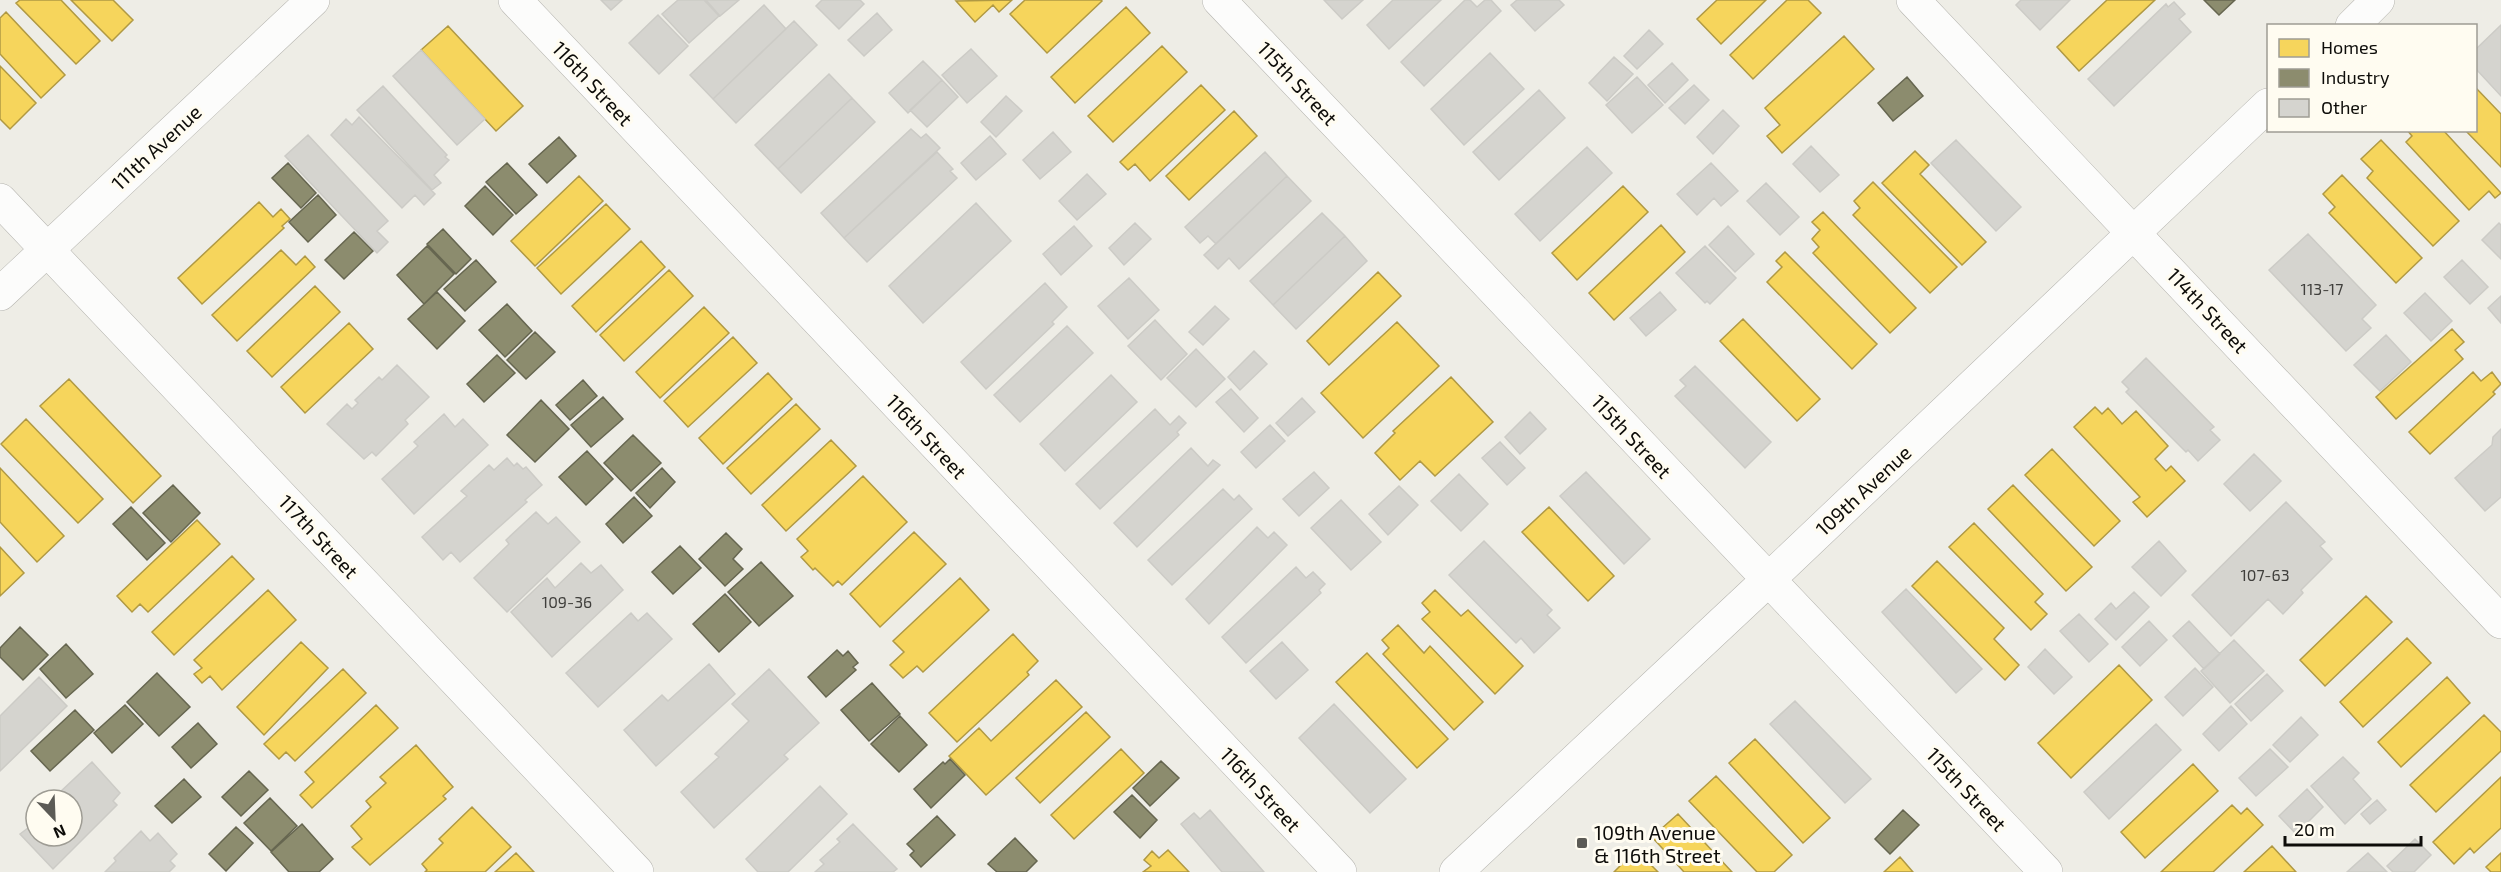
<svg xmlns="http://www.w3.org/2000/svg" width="2501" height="872" viewBox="0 0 2501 872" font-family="'Exo 2',sans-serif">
	<rect width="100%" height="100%" fill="#eeede6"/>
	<!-- homes -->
	<path fill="#f6d55c" stroke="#b09943" stroke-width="1.5" d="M20,0H61L100,41L76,64L16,3Z
		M71,0H113L133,20L112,41Z
		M1012,0L999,12L993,5L975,22L956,1Z
		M1025,0H1101L1102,1L1047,53L1010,14Z
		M1717,0H1766L1721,44L1697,19Z
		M1787,0H1808L1821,13L1753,79L1730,55Z
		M2107,0H2155L2079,71L2057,47Z
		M1126,7L1150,33L1075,103L1051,77Z
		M6,12L65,75L41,98L0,54V18Z
		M448,26L523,106L496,131L421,50Z
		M1844,36L1874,69L1782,153L1767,136L1780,125L1765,108Z
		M1162,46L1187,72L1113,142L1088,116Z
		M0,66L36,103L10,129L0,119Z
		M1201,85L1225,110L1150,181L1135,164L1128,170L1120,162Z
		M2476,88L2501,114V167L2465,130H2476Z
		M1234,111L1257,136L1189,200L1166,176Z
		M2407,130H2443L2501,193L2495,198L2489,191L2469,210L2406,142L2412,136Z
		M2381,140L2459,221L2433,246L2367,178L2373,171L2361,159Z
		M1915,151L1929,165L1920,174L1986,242L1962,265L1882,183Z
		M2342,175L2422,258L2396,283L2329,213L2335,207L2323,194Z
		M579,176L603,201L535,266L511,241Z
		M1873,182L1957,267L1930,293L1853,215L1860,208L1854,201Z
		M1623,186L1648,212L1577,280L1552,253Z
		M259,202L273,217L281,209L290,219L282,226L284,228L202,304L178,278Z
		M606,204L630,229L561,294L537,268Z
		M1823,212L1916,308L1890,333L1813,253L1819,247L1812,239L1820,230L1812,222Z
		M1661,225L1685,252L1614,320L1589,293Z
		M641,241L665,267L596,332L572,306Z
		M281,250L296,265L305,256L315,267L237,341L212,315Z
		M1785,252L1877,344L1852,369L1767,282L1782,267L1776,261Z
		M669,270L693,296L624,361L600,335Z
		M1378,272L1401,296L1329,365L1307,341Z
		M315,286L340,312L272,377L247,351Z
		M704,307L729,333L660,398L636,372Z
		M1743,319L1820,399L1797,421L1720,341Z
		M1397,322L1439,366L1363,438L1321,393Z
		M349,323L373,349L305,413L281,387Z
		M2452,329L2464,342L2455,350L2463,359L2396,419L2376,397Z
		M733,337L757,363L688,427L664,401Z
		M2473,372L2481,381L2492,372L2501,384L2493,392L2495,394L2430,454L2409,432Z
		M768,373L792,399L723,464L699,438Z
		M1451,377L1493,422L1435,476L1420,461L1400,480L1375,453L1395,433L1393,431Z
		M69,379L161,476L133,503L40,406Z
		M796,404L820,429L751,494L727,468Z
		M2095,407L2102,414L2108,408L2122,424L2136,411L2168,446L2155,459L2166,471L2171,466L2185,481L2147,517L2133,502L2140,497L2074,427Z
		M26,419L103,499L78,523L1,444Z
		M831,440L856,466L786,531L762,505Z
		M2052,449L2120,521L2094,546L2025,475Z
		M0,468L64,536L37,562L0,522Z
		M863,476L907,522L842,585L838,581L833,586L815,568L813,570L801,557L808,551L797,539Z
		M2013,485L2092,567L2066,591L1988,509Z
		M1549,507L1614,576L1588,601L1522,532Z
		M197,520L220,544L148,612L140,604L132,612L117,596Z
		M1974,523L2043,594L2035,602L2047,614L2031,630L1949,547Z
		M914,532L946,564L880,627L850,594Z
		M0,547L24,573L0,596Z
		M232,556L254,579L174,655L152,632Z
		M1937,561L2004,628L1994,639L2019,665L2005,680L1912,586Z
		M960,578L989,610L923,672L917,666L903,678L890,665L904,652L893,641Z
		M268,590L296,620L222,690L210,676L202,683L194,674L202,668L194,660Z
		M1435,590L1461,616L1468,610L1523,666L1495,694L1422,619L1430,612L1422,603Z
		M2366,596L2392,622L2325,686L2300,660Z
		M1398,625L1424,653L1430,646L1483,702L1454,730L1383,654L1389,648L1382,640Z
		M1013,634L1038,661L1027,672L1029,675L957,742L929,713Z
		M2407,638L2431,663L2363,727L2340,702Z
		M301,642L328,668L264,735L237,707Z
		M1367,653L1448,739L1417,768L1336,682Z
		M2119,665L2152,700L2071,778L2038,743Z
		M343,669L366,693L295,761L286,752L279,759L264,744Z
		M2447,677L2470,703L2401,767L2378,742Z
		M1056,680L1082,707L986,795L949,756L979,728L991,741Z
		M376,705L398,728L312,808L300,795L314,782L305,772Z
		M1086,712L1110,737L1040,803L1016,778Z
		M2484,715L2501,732V751L2436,812L2410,785Z
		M1755,739L1830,818L1803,843L1729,763Z
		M416,745L453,787L443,796L446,799L370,865L352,847L362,839L351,826L371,807L366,801L386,783L380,777Z
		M1121,749L1144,773L1074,839L1051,815Z
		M2193,764L2218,791L2145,858L2121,832Z
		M1716,776L1792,855L1774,872H1757L1689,801Z
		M2501,777V828L2474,853L2470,848L2454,864L2433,842Z
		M2232,805L2241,814L2247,808L2263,825L2213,872H2161Z
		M472,807L511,847L485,872H425L427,870L422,864L443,843L439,839Z
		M1678,814L1732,872H1684L1652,837Z
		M2272,846L2296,872H2244Z
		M1168,850L1189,872H1143L1151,866L1144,860L1152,851L1159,858Z
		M1636,850L1658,872H1614Z
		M516,853L534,872H495Z
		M2501,853V872H2491L2486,867Z
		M1900,857L1913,872H1884Z"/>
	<!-- industry -->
	<path fill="#8c8c6e" stroke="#666650" stroke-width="1.5" d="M2204,0H2235L2219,15Z
		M1907,77L1923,96L1893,121L1878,103Z
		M559,137L576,156L547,183L529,164Z
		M288,163L316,193L301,208L272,178Z
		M507,163L537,195L516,214L486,182Z
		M485,186L513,215L493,235L465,206Z
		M318,195L336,215L308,242L289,222Z
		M443,229L471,259L456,274L427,244Z
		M354,232L373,251L344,279L325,260Z
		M427,246L454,274L424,304L397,275Z
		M476,260L496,282L465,311L444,289Z
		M437,292L465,321L437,349L408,319Z
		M507,304L532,331L505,357L479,330Z
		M535,332L555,352L526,379L507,360Z
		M497,355L515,373L484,402L467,384Z
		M583,380L597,396L570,420L556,405Z
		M603,397L623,419L591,447L571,425Z
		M541,400L569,429L535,462L507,435Z
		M633,435L661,463L631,491L604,463Z
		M587,451L613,479L586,505L559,477Z
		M662,468L675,482L650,508L636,493Z
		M173,485L200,513L171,542L143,513Z
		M634,497L652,516L623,543L606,524Z
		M131,507L165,543L147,560L113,524Z
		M726,533L742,549L733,559L743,569L725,586L699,559Z
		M680,546L701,568L673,594L652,572Z
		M761,562L793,596L759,626L728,592Z
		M725,594L751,622L719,652L693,624Z
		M20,627L48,655L23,680L0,657V648Z
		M66,644L93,674L66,698L40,669Z
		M837,650L843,656L848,651L858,663L853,667L856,670L826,697L808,677Z
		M157,673L190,707L159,736L127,702Z
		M872,683L900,714L869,741L841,710Z
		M125,705L143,724L112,753L94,733Z
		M75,710L94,730L50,771L31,751Z
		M900,716L927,745L899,772L871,744Z
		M198,723L217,744L191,768L172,747Z
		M950,759L965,775L931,808L914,789L943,762L945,764Z
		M1161,761L1179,778L1150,806L1133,788Z
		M249,771L268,790L241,816L222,797Z
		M184,779L201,797L172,823L155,806Z
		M1132,795L1157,820L1140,838L1114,812Z
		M270,798L297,826L271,851L244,823Z
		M1903,810L1919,825L1890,854L1875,839Z
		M937,816L955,835L921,867L910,855L914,851L907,844Z
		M302,824L333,859L319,872H289L271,852Z
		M236,827L253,843L226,871L209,854Z
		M1015,838L1037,861L1026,872H997L988,864Z"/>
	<!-- building -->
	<path fill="#d5d4cf" stroke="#cccbc6" stroke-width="1.5" d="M601,0H622L611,10Z
		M678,0H704L719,16L689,43L662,14Z
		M706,0H739L720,16Z
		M822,0H860L864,4L839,29L816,6Z
		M1324,0H1363L1342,19Z
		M1393,0H1441L1389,49L1367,25Z
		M1465,0H1470L1477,7L1485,0H1491L1501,11L1424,86L1401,62Z
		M1517,0H1559L1564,5L1535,31L1511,5Z
		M2021,0H2070L2040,30L2016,5Z
		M2174,2L2185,14L2179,19L2191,32L2114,106L2088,79L2166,4L2168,7Z
		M764,5L786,29L713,99L690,75Z
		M877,13L892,30L864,56L848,40Z
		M658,15L688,46L659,74L629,43Z
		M794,21L817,45L736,123L713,99Z
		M2501,25V96L2476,69V49Z
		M1649,30L1663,44L1637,69L1624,56Z
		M971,49L997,76L967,103L942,75Z
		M421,50L485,119L457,145L393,76Z
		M1490,53L1524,89L1464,145L1431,109Z
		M1614,57L1633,74L1607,101L1589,83Z
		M923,61L942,80L908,113L889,93Z
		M1672,63L1688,80L1665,103L1648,85Z
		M829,74L852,98L778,169L755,145Z
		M1637,77L1663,105L1632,133L1606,105Z
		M942,80L958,97L927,127L910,110Z
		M1694,85L1709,100L1685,124L1669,108Z
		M383,86L447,155L445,157L449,160L434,175L441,183L432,190L357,110Z
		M1539,90L1565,118L1499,180L1473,152Z
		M1006,96L1022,111L996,137L981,122Z
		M852,98L875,122L801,193L778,169Z
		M1723,110L1739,126L1713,154L1697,137Z
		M359,117L435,194L424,205L415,195L402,208L331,135L346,119L352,125Z
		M911,129L921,138L926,134L940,148L844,238L821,213Z
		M1053,132L1071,152L1040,179L1023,160Z
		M308,135L388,221L377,231L388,242L377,253L285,156Z
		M990,136L1006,154L976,180L961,163Z
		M1956,140L2021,207L1996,231L1931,163Z
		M1811,146L1839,175L1820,192L1793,164Z
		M1587,147L1612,173L1540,241L1515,214Z
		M937,152L953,169L950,171L957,178L867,262L844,238Z
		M1265,152L1287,176L1216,244L1208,236L1200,243L1185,227Z
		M1711,163L1738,191L1721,206L1714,198L1697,215L1677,194Z
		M1087,174L1106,194L1077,220L1059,201Z
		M1287,176L1311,201L1239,269L1229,258L1218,269L1204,255Z
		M1766,183L1799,217L1780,235L1747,201Z
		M976,203L1011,241L923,323L889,286Z
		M1322,213L1345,236L1273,305L1250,281Z
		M1135,223L1151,239L1124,265L1109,248Z
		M2499,223L2501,225V259L2482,240Z
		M1074,226L1092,246L1061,275L1043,254Z
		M1728,226L1754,254L1735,272L1709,245Z
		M2308,234L2376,305L2362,319L2371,328L2346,351L2269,270Z
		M1345,236L1367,261L1296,329L1273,305Z
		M1705,246L1736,278L1710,304L1707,301L1705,303L1676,273Z
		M2462,260L2488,287L2470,304L2444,277Z
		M1129,278L1159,310L1128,339L1098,306Z
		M1045,283L1067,307L1052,322L1054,324L986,389L961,362Z
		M1660,292L1676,310L1646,336L1630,318Z
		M2425,293L2452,321L2431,341L2404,313Z
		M2501,296V323L2488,308Z
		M1215,306L1229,319L1203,345L1189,332Z
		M1155,320L1187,354L1161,380L1128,346Z
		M1067,326L1093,353L1020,422L994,395Z
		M2386,335L2411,362L2380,391L2354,365Z
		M1196,349L1225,379L1196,407L1167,378Z
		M1254,351L1267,364L1240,390L1228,377Z
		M2146,358L2214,427L2210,430L2220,440L2198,461L2188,450L2186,452L2126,392L2129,389L2122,382Z
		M397,365L429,397L405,420L408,424L376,456L372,452L364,459L327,424L347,404L352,409L358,403L355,400L379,377L382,380Z
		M1695,366L1771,442L1745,468L1675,396L1686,386L1680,380Z
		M1111,375L1137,402L1065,471L1040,444Z
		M1231,389L1258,418L1244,432L1216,402Z
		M1302,398L1315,412L1288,436L1276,423Z
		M1155,409L1170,425L1179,416L1186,423L1177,432L1179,435L1100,509L1076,484Z
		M1530,412L1546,429L1520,454L1505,437Z
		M444,414L455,427L463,419L488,445L414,514L382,479L418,446L414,442Z
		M1270,425L1285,441L1256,468L1241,452Z
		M2501,429V497L2485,511L2455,478L2492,445L2493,437Z
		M1500,442L1525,468L1507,485L1482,458Z
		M1191,448L1208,466L1213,460L1220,465L1137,547L1114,523Z
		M2254,454L2281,481L2250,511L2224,484Z
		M507,458L514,466L517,463L523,469L526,467L542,485L525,500L527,502L460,562L451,552L443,560L422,537L467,496L461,491L489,465L494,470Z
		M1314,472L1329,488L1299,516L1283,499Z
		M1586,472L1650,539L1624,564L1560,496Z
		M1459,474L1488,504L1461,531L1431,501Z
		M1399,486L1418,505L1388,535L1369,514Z
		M1223,489L1234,500L1239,495L1252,509L1172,585L1148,560Z
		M1341,500L1381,542L1351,570L1311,528Z
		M2286,502L2325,542L2320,546L2332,559L2301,590L2303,593L2283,614L2268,599L2231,636L2192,595Z
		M536,512L548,524L556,517L580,542L507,612L474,578L509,544L506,540Z
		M1257,527L1268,538L1274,532L1287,545L1209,624L1186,599Z
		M1484,541L1552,610L1547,615L1560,628L1534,653L1521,638L1516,643L1449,575Z
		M2159,541L2186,571L2161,596L2132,567Z
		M581,563L591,573L601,565L623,590L552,657L511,612L547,578L555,588Z
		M1296,567L1306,578L1313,572L1325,584L1319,590L1321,593L1246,663L1222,637Z
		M1906,589L1982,669L1956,693L1882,612Z
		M2134,592L2149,607L2116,640L2095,619L2111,603L2116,609Z
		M631,613L638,621L647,613L672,639L598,707L566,673Z
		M2079,614L2108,644L2089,662L2060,631Z
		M2149,621L2167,640L2140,666L2122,647Z
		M2189,621L2220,654L2204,669L2173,636Z
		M2234,640L2264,671L2230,703L2201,671Z
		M1282,642L1308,670L1276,699L1250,671Z
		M2045,649L2072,677L2054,694L2028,667Z
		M709,664L735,694L656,766L624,730L662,695L668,701Z
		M2195,668L2213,687L2183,716L2165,697Z
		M769,669L819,723L784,755L788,759L714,828L681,792L719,757L715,754L749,721L732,704Z
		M2267,674L2283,691L2251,721L2235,704Z
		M39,677L67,706L0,771V716Z
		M1795,701L1871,779L1845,803L1770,724Z
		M1334,704L1406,779L1370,813L1299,738Z
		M2231,706L2247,724L2219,751L2203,734Z
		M2301,717L2318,735L2290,762L2273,745Z
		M2156,724L2181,750L2109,819L2084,792Z
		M2270,749L2288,767L2256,796L2239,778Z
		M2343,757L2359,773L2353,779L2371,799L2345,824L2311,786Z
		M92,762L120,793L113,801L117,805L53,869L20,834L36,822V836H72V800H58L56,796Z
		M820,786L847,814L788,872H758L746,859Z
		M2307,789L2323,807L2296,834L2279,816Z
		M2377,800L2386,810L2370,824L2361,814Z
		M1210,810L1264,872H1222L1181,824L1194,813L1200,819Z
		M853,824L897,869L893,872H815L824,864L820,860L840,842L837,839Z
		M141,831L150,841L158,833L177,854L170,861L175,866L169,872H105L116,861L114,858Z
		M2415,839L2431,855L2414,872H2393L2387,866Z
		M2368,853L2387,872H2347Z"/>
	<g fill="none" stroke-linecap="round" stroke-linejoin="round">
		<defs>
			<path id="street" d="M515,0L1340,872
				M1219,0L2046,872
				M1913,0L2501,622
				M2352,26L2378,0
				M0,200L637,872
				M0,294L313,0
				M1456,872L1768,580L2268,105"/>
		</defs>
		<!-- street casing -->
		<use href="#street" stroke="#b5b4af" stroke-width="34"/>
		<!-- street -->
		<use href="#street" stroke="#fcfcfb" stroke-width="33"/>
	</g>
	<!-- markers -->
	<rect fill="#5c5b56" stroke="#fffcf1" stroke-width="2" x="1576" y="837" width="12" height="12" rx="3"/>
	<g text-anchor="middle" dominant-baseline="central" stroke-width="6" stroke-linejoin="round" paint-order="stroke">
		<!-- number labels -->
		<g font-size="16" fill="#403f3c">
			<text x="2322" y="288">113-17</text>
			<text x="2265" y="574">107-63</text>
			<text x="567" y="601">109-36</text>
		</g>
		<!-- street labels -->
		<g font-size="20" fill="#0d0c09" stroke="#fffcf1">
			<text transform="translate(593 83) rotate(47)">116th Street</text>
			<text transform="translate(1298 83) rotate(47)">115th Street</text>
			<text transform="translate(156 147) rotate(-43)">111th Avenue</text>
			<text transform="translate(2208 310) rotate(47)">114th Street</text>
			<text transform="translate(927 436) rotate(47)">116th Street</text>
			<text transform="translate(1632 436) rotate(47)">115th Street</text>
			<text transform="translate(1863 490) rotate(-43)">109th Avenue</text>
			<text transform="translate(319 536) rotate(47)">117th Street</text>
			<text transform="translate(1261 789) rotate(47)">116th Street</text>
			<text transform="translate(1967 789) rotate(47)">115th Street</text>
		</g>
		<!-- poi labels -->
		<g font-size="20" fill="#0d0c09" stroke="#fffcf1" text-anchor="start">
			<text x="1594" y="832">109th Avenue<tspan x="1594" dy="23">&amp; 116th Street</tspan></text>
		</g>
	</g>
	<!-- legend -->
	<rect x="2267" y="24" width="210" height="108" fill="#fffcf1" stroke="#9e9c94" stroke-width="1.5"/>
	<rect x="2279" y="39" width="30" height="18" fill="#f6d55c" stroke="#9e9c94" stroke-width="1.5"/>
	<text x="2321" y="54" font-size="18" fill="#0d0c09">Homes</text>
	<rect x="2279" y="69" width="30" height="18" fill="#8c8c6e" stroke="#9e9c94" stroke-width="1.5"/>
	<text x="2321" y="84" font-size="18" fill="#0d0c09">Industry</text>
	<rect x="2279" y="99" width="30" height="18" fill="#d5d4cf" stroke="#9e9c94" stroke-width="1.5"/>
	<text x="2321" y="114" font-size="18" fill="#0d0c09">Other</text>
	<!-- north arrow -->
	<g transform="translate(54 818) rotate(157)"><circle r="28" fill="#fffcf1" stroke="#9e9c94" stroke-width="1.5"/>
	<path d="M0-4.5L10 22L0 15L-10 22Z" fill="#5c5b56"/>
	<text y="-9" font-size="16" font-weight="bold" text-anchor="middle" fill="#0d0c09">N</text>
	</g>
	<!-- scale -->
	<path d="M2285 836v9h136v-9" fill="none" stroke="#0d0c09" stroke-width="3"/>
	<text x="2294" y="836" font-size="18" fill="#0d0c09" stroke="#fffcf1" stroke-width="4.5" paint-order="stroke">20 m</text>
</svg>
